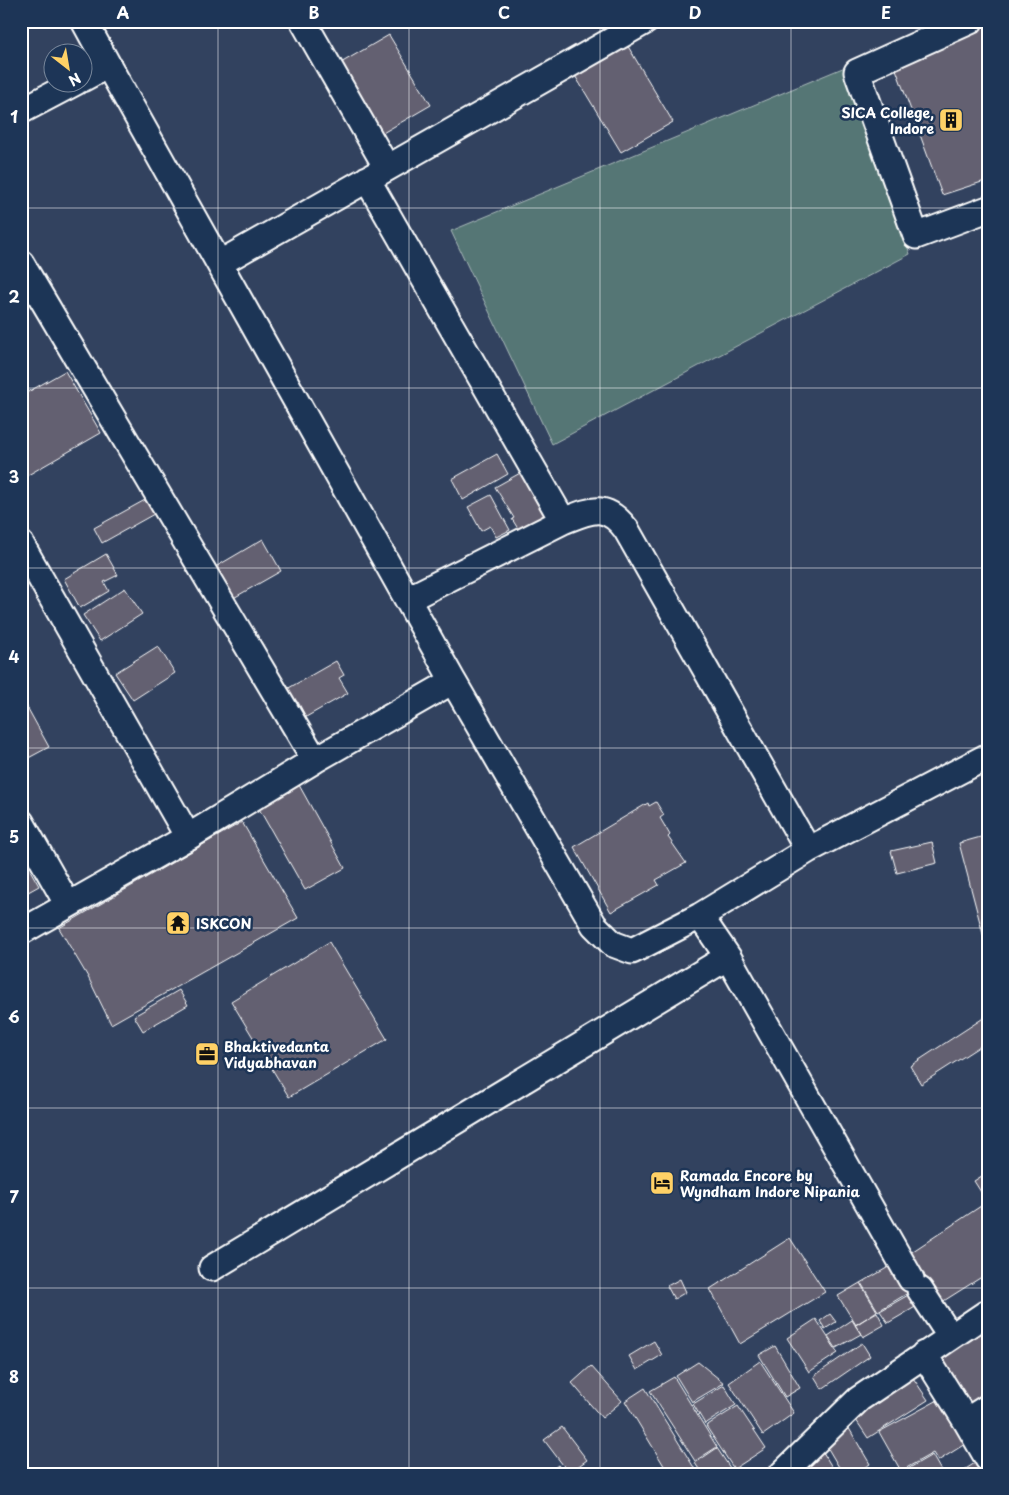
<svg xmlns="http://www.w3.org/2000/svg" width="1009" height="1495" viewBox="0 0 1009 1495" font-family="'Playpen Sans',sans-serif">
	<rect width="100%" height="100%" fill="#32425f"/>
	<filter id="ink" filterUnits="userSpaceOnUse"><feTurbulence type="fractalNoise" baseFrequency=".02" numOctaves="2"/><feDisplacementMap in="SourceGraphic" scale="10" xChannelSelector="R" yChannelSelector="G"/><feConvolveMatrix kernelMatrix="1 2 1 2 8 2 1 2 1" color-interpolation-filters="sRGB"/></filter>
	<g filter="url(#ink)">
		<!-- green -->
		<path fill="#557675" stroke="#aababa" d="M845,67L910,254L552,444L451,231Z"/>
		<!-- building -->
		<path fill="#646071" stroke="#fff" d="M988,23V180L942,195L893,61Z
			M389,35L431,105L381,134L339,64Z
			M626,43L673,122L621,152L574,74Z
			M65,371L101,433L21,479V396Z
			M497,454L508,474L463,500L452,479Z
			M522,472L548,516L520,532L512,519L514,518L495,487Z
			M491,495L510,530L496,537L490,526L481,531L468,507Z
			M145,500L154,514L102,543L94,528Z
			M263,539L281,571L230,600L212,569Z
			M106,554L118,575L104,582L109,591L80,608L64,579Z
			M125,588L142,614L100,641L83,615Z
			M158,646L175,673L133,700L115,673Z
			M336,661L344,675L339,678L348,693L306,717L298,702L289,707L280,693Z
			M21,696L49,747L21,762Z
			M299,785L345,868L305,890L258,807Z
			M656,802L664,815L660,818L670,835L668,837L686,863L656,880L659,885L611,912L574,847L648,803L649,806Z
			M242,822L298,918L111,1024L88,977L59,928Z
			M988,835V953L959,843Z
			M932,842L937,863L897,873L891,851Z
			M21,854L39,886L21,896Z
			M329,942L387,1039L289,1097L231,1001Z
			M179,990L188,1005L143,1031L134,1016Z
			M985,1017L988,1022V1041L921,1084L910,1066Z
			M988,1172V1203L974,1181Z
			M984,1204L988,1210V1273L942,1302L910,1253Z
			M790,1238L825,1292L740,1344L710,1289Z
			M892,1265L908,1293L878,1311L861,1283Z
			M680,1279L686,1292L674,1299L667,1286Z
			M860,1283L877,1311L856,1325L838,1296Z
			M910,1294L917,1306L888,1323L880,1311Z
			M877,1312L884,1325L863,1337L855,1325Z
			M830,1314L836,1322L825,1329L820,1321Z
			M816,1319L838,1353L809,1372L787,1338Z
			M852,1320L861,1334L836,1348L828,1336Z
			M988,1330V1373L984,1375L988,1381V1398L966,1412L933,1359L962,1341L964,1344Z
			M654,1341L662,1355L637,1370L629,1356Z
			M862,1343L870,1356L822,1389L814,1376Z
			M775,1346L800,1388L785,1397L759,1355Z
			M760,1361L794,1413L763,1435L729,1383Z
			M698,1362L724,1383L692,1402L676,1376Z
			M591,1366L622,1401L602,1418L572,1383Z
			M909,1372L928,1400L868,1438L850,1411Z
			M674,1377L717,1447L695,1461L650,1391Z
			M724,1385L736,1405L705,1424L693,1404Z
			M645,1388L698,1474H669L625,1401Z
			M940,1399L965,1444L938,1461L933,1453L901,1471L879,1432Z
			M738,1406L766,1448L734,1469L706,1426Z
			M847,1425L870,1464L854,1474H843L823,1440Z
			M562,1427L587,1460L569,1473L544,1440Z
			M820,1447L836,1474H805L797,1462Z
			M717,1448L734,1474H702L695,1463Z
			M932,1455L943,1474H899Z
			M975,1463L981,1474H958Z
			M558,1465L565,1474H546Z"/>
		<g fill="none" stroke-linecap="round" stroke-linejoin="round">
			<defs>
				<path id="street" d="M84,21L108,65
					M303,21L387,168
					M970,21L857,72L916,236L988,209
					M82,79L108,65L453,681
					M21,111L76,82
					M367,179L563,521
					M21,263L315,760
					M220,263L646,21
					M21,544L188,837
					M408,599L563,521C591,510 605,502 626,529L808,850
					M21,822L68,905
					M700,916L728,957L911,1279
					M21,932L188,837L315,760L453,681L594,925L613,944L632,951L700,916L808,850L988,756
					M212,1268L728,957
					M920,1290L950,1336
					M924,1354L966,1421
					M988,1407L966,1421L988,1459
					M782,1474L859,1399L988,1312"/>
			</defs>
			<!-- street casing -->
			<use href="#street" stroke="#fff" stroke-width="29"/>
			<!-- street -->
			<use href="#street" stroke="#1d3557" stroke-width="25"/>
		</g>
	</g>
	<!-- grid -->
	<path fill="none" stroke="#fff" stroke-width="1" stroke-opacity="0.55" d="M218,21V1474M409,21V1474M600,21V1474M791,21V1474M21,208H988M21,388H988M21,568H988M21,748H988M21,928H988M21,1108H988M21,1288H988"/>
	<!-- icons -->
	<defs>
		<symbol id="building-square" viewBox="-11 -11 22 22"><rect x="-9" y="-9" width="18" height="18" rx="4" fill="#ffd166" stroke="#1d3557"/><path d="M-4-6H4V6H1V3H-1V6H-4ZM-2.5-4.3h1.7v1.8h-1.7ZM.8-4.3h1.7v1.8H.8ZM-2.5-1h1.7V.8h-1.7ZM.8-1h1.7V.8H.8Z" fill="#111"/></symbol>
		<symbol id="temple-square" viewBox="-11 -11 22 22"><rect x="-9" y="-9" width="18" height="18" rx="4" fill="#ffd166" stroke="#1d3557"/><path d="M0-6L5-2H3V0L6.5 2.5H4V6H1.5V3h-3V6H-4V2.5H-6.5L-3 0V-2H-5Z" fill="#111"/></symbol>
		<symbol id="office-square" viewBox="-11 -11 22 22"><rect x="-9" y="-9" width="18" height="18" rx="4" fill="#ffd166" stroke="#1d3557"/><path d="M-6-3h4V-5.5h4V-3h4V5H-6ZM-1-4.5V-3h2v-1.5ZM-6 0V1H6V0Z" fill="#111"/></symbol>
		<symbol id="hotel-square" viewBox="-11 -11 22 22"><rect x="-9" y="-9" width="18" height="18" rx="4" fill="#ffd166" stroke="#1d3557"/><path d="M-6-4.5h1.5V1H6V5H4.5V3h-9V5H-6ZM-4 0a1.8 1.8 0 1 1 3.6 0ZM.5 0V-2.5h3Q6-2.5 6 0Z" fill="#111"/></symbol>
	</defs>
	<g fill-rule="evenodd">
		<use href="#building-square" x="937" y="106" width="28" height="28"/>
		<use href="#temple-square" x="164" y="909" width="28" height="28"/>
		<use href="#office-square" x="193" y="1040" width="28" height="28"/>
		<use href="#hotel-square" x="648" y="1169" width="28" height="28"/>
	</g>
	<g text-anchor="middle" dominant-baseline="central" stroke-width="5" stroke-linejoin="round" paint-order="stroke">
		<!-- poi labels -->
		<g font-size="14" font-weight="bold" fill="#fff" stroke="#1d3557" text-anchor="start">
			<text x="934" y="112" text-anchor="end">SICA College,<tspan x="934" dy="16">Indore</tspan></text>
			<text x="196" y="923">ISKCON</text>
			<text x="224" y="1046">Bhaktivedanta<tspan x="224" dy="16">Vidyabhavan</tspan></text>
			<text x="680" y="1175">Ramada Encore by<tspan x="680" dy="16">Wyndham Indore Nipania</tspan></text>
		</g>
	</g>
	<!-- margin -->
	<rect width="1009" height="1495" fill="none" stroke="#1d3557" stroke-width="55"/>
	<!-- north arrow -->
	<g transform="translate(68 68) rotate(149)"><circle r="24" fill="#1d3557" stroke="#77869a"/>
	<path d="M0-4L9 19L0 12L-9 19Z" fill="#ffd166"/>
	<text y="-8" font-size="14" font-weight="bold" text-anchor="middle" fill="#ffffff">N</text>
	</g>
	<rect x="28" y="28" width="954" height="1440" fill="none" stroke="#fff" stroke-width="2"/>
	<g font-size="16" text-anchor="middle" font-weight="bold" fill="#fff">
		<text x="123" y="19">A</text>
		<text x="314" y="19">B</text>
		<text x="504" y="19">C</text>
		<text x="695" y="19">D</text>
		<text x="886" y="19">E</text>
		<text x="14" y="123">1</text>
		<text x="14" y="303">2</text>
		<text x="14" y="483">3</text>
		<text x="14" y="663">4</text>
		<text x="14" y="843">5</text>
		<text x="14" y="1023">6</text>
		<text x="14" y="1203">7</text>
		<text x="14" y="1383">8</text>
	</g>
</svg>
